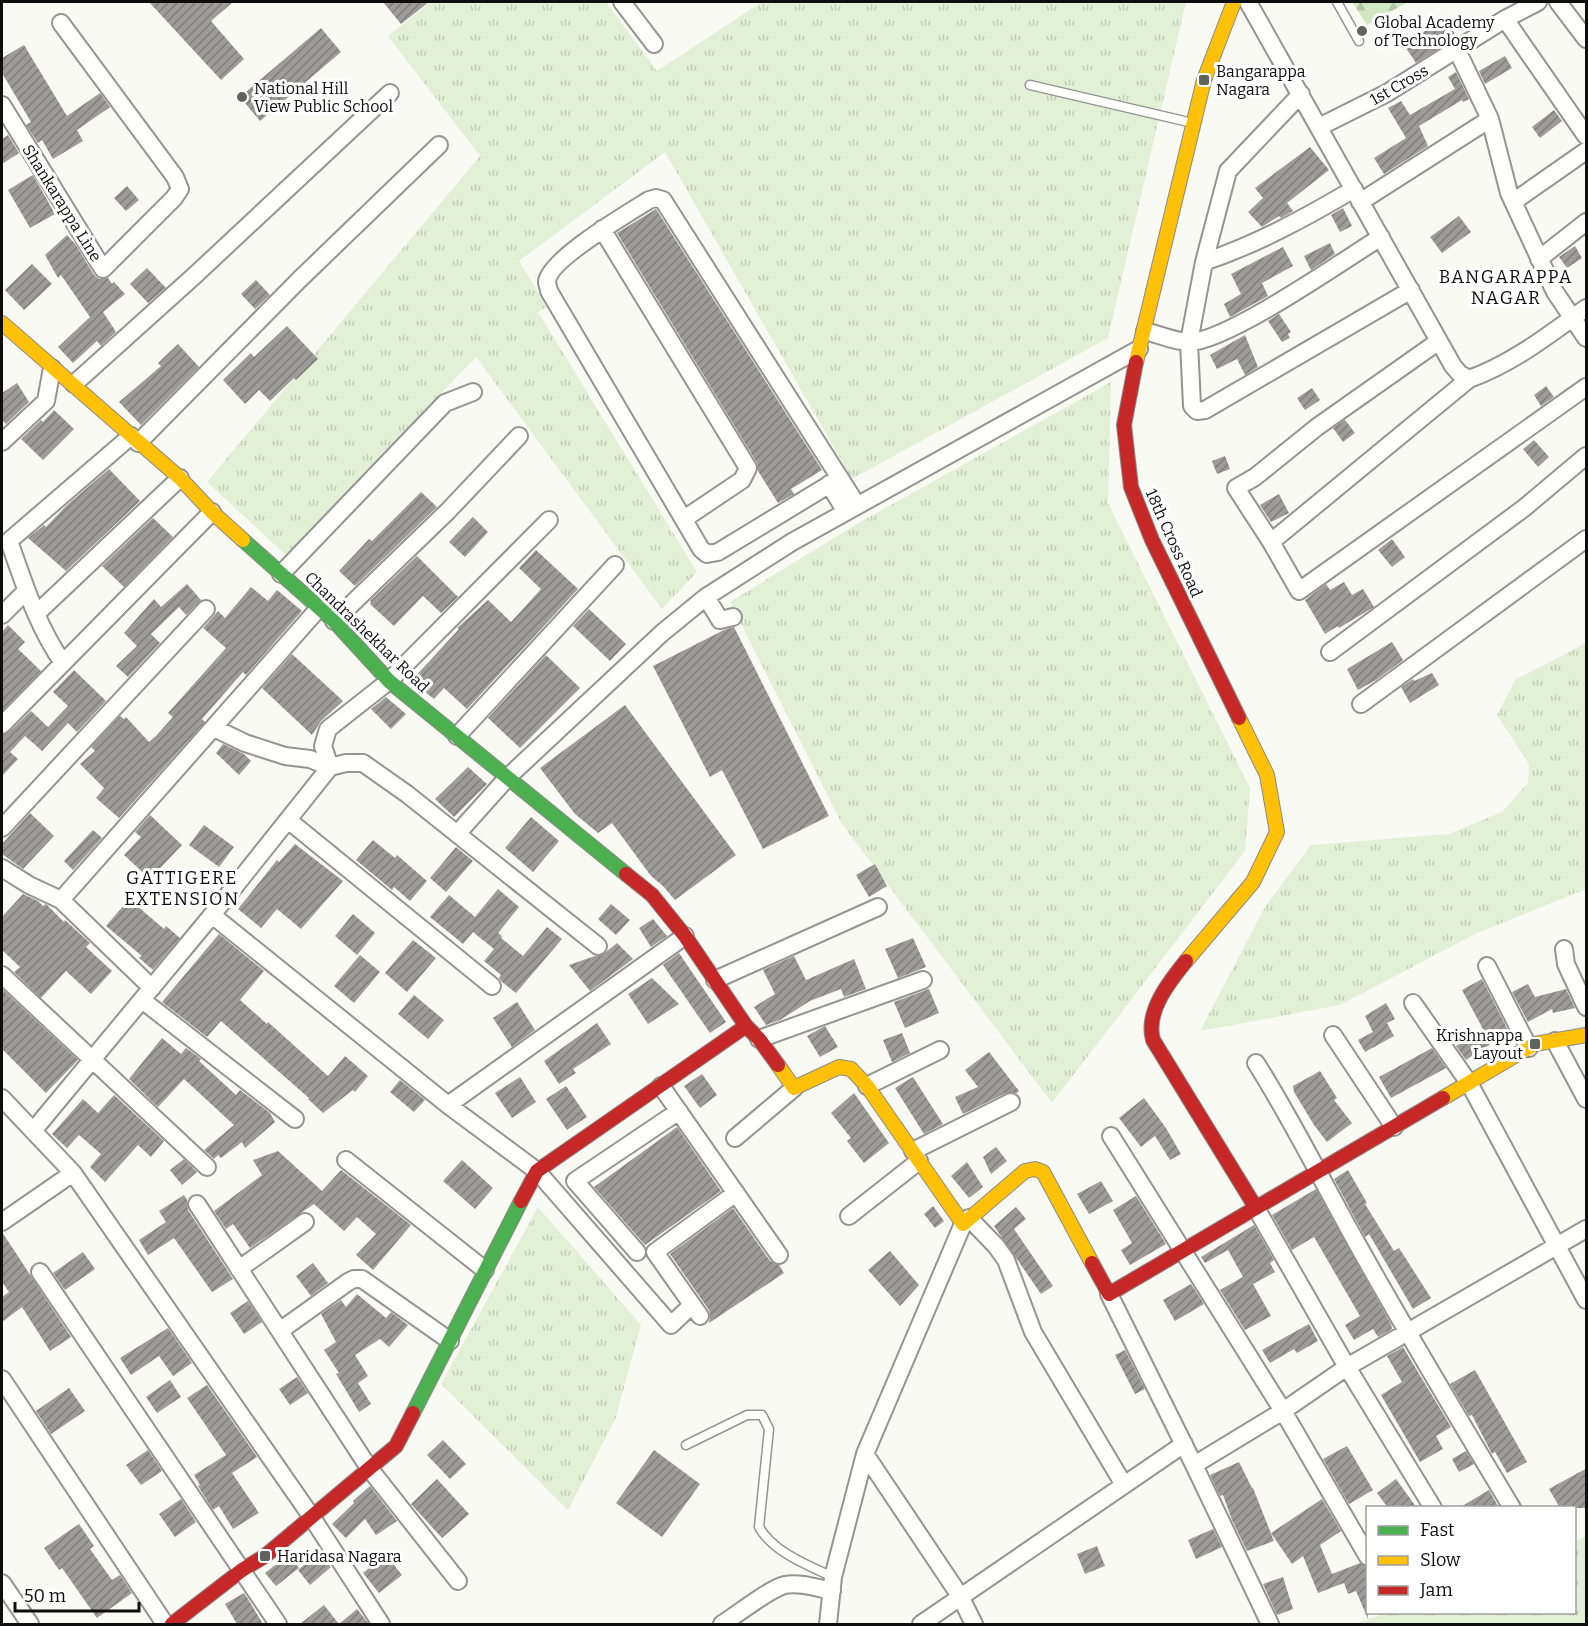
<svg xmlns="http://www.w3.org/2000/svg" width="1588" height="1626" viewBox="0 0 1588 1626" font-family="Bitter,serif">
	<defs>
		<pattern id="grass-tufts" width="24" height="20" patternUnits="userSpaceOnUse" patternTransform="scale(1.5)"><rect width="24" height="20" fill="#e2f0d5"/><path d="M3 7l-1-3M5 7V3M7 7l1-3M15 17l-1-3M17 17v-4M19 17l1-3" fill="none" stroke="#c1cdb6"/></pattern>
		<pattern id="forest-firs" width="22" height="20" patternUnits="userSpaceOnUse" patternTransform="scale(1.5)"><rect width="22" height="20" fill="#d2e7c3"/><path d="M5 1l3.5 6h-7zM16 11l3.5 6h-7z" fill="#b3c5a6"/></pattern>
		<pattern id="building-hatch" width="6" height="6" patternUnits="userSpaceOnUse" patternTransform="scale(1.5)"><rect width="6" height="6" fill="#9e9c99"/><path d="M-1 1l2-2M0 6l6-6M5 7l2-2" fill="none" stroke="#7f7e7b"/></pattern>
	</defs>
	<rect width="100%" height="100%" fill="#fafaf4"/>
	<!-- grass -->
	<path fill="url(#grass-tufts)" d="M431,2H606L657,71L762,2H1186L1108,338L852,479L665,152L519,261L547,307L538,312L697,572L662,609L476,357L286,555L207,482L480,156L388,36Z
		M1111,382L1108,503L1250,788L1245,851L1052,1103L842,824L730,602L855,525Z
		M1586,643V889L1477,933L1340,1005L1200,1031L1265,907L1311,845L1449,834L1502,812L1528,783L1529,764L1497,715L1515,680Z
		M538,1207L641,1325L615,1420L568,1510L441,1384Z
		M1586,1536V1624H1354L1386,1613L1574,1612L1575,1541Z"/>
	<!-- forest -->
	<path fill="url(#forest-firs)" d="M1352,2H1408L1367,25Z"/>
	<!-- building -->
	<path fill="url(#building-hatch)" d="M149,2H233L211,21L244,59L221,80Z
		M383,2H429L401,24Z
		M1444,18L1457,37L1416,63L1404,45Z
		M321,28L341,52L260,121L240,97Z
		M24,45L67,116L100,93L110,107L77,130L83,141L53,159L42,140L38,143L26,125L31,122L2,73V58Z
		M1505,56L1512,68L1485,84L1479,71Z
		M1456,72L1469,99L1463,102L1462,100L1419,126L1428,146L1384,174L1374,158L1406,138L1388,108L1401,101L1410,115L1455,89L1448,77Z
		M1554,110L1562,121L1540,138L1532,127Z
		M8,135L19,153L2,164V139Z
		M1310,147L1329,170L1287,203L1293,211L1281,218L1279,216L1262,227L1248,212L1263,198L1255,188Z
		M33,175L55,214L30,228L8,190Z
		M127,186L139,200L126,211L114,198Z
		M1343,208L1352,226L1340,232L1331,215Z
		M656,209L822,470L791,489L794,494L778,503L758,471L757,463L617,233Z
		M1459,216L1471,232L1442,253L1430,237Z
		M67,235L76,245L94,275L99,279L108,278L112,284L114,282L125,294L103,312L116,332L101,346L97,341L73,363L58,347L90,317L61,275L58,278L45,255Z
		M1330,243L1335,254L1311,270L1304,256Z
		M1575,246L1582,258L1567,268L1559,257Z
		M1283,247L1293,266L1262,283L1268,296L1230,317L1224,304L1241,294L1231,274Z
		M32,264L52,284L24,310L5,290Z
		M147,268L166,288L148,303L130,284Z
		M256,280L270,295L255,309L241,294Z
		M1279,314L1291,332L1288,334L1290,338L1282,342L1268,321Z
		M287,326L318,359L296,380L294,378L270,401L259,390L245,404L223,380L251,353L254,357Z
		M1245,335L1258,367L1245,375L1237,359L1217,369L1210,355Z
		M178,344L199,367L141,425L119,402L161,366L158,363Z
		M17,383L29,402L6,424L2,420V393Z
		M1546,386L1554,397L1541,406L1534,395Z
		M1312,388L1320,400L1305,410L1297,398Z
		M54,410L74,429L43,460L21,439L41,420L43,422Z
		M1345,420L1355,433L1343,442L1333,428Z
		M1534,440L1549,457L1538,467L1523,449Z
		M1225,456L1230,469L1217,474L1212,461Z
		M109,469L140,501L66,571L28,538L44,525L46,527L66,506Z
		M421,492L437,507L355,586L339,571L369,539L372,541Z
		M1279,494L1289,513L1271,522L1260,505Z
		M473,517L488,532L465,557L449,542Z
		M153,518L173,537L124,587L102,566Z
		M1392,539L1405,557L1392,567L1378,550Z
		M536,550L578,589L467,709L444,688L434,699L411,681L459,629L457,628L488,600L511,622L541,589L519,568Z
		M417,556L458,597L441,613L423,596L394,626L370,604L371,602L370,601Z
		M1344,582L1352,595L1363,589L1374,607L1339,628L1338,626L1325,634L1305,600L1326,584L1330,590Z
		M187,584L201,600L186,615L179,607L151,634L160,643L128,677L116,666L137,646L124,633L154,599L161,607Z
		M251,587L268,601L277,590L302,611L246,675L243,672L202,719L205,722L119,818L96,798L104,788L80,764L95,751L91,747L120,716L124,719L126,717L149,742L156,736L173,717L168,713L226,648L203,628L218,611L225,618Z
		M589,609L626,644L610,661L573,626Z
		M8,625L25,642L18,649L41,671L2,711V632Z
		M734,627L829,816L763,849L722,770L710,777L653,666L724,630Z
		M1392,642L1403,660L1376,680L1358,690L1347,669Z
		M292,654L343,701L321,721L312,735L262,688Z
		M546,655L580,688L520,748L488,718Z
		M74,670L106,701L77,732L68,723L42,751L25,736L10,752L18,759L2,776V735L9,732L31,711L48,727L68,706L53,692Z
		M1432,673L1439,685L1410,703L1401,687L1413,679L1414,681Z
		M386,697L406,714L391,729L371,709Z
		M625,705L736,855L675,900L663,886L651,876L612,823L598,833L575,814L540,768Z
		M223,744L244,754L251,761L239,775L216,753Z
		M468,767L487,784L454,817L435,799Z
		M30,813L54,836L23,869L2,854V844Z
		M150,815L182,845L150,879L124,855L141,837L135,832Z
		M531,817L559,841L533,872L505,848Z
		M204,825L234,847L219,867L189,845Z
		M93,830L102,838L73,870L64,861Z
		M373,840L395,858L397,855L427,881L410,901L394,887L392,890L356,860Z
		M295,844L343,881L301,929L277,909L261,928L238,909L277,860L279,862Z
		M456,847L473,861L446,892L430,878Z
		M875,864L887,886L869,897L856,875Z
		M498,889L519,907L498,933L502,936L501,938L523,956L547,927L562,939L516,993L502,982L499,978L501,975L484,961L494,949L473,932L463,944L430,917L449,895L475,917Z
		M23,894L38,901L43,906L46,904L64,922L65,920L90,943L86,947L112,971L91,994L66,971L41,998L14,972L20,967L2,950V917Z
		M129,899L164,929L166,926L180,938L153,970L139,958L142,956L106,926Z
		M611,904L630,920L616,935L598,919Z
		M353,914L375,933L357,955L335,936Z
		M653,919L667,936L651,947L639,928Z
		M219,934L264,971L240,1000L267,1024L268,1022L328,1076L345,1056L368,1076L355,1092L353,1090L323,1113L308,1099L309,1098L221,1021L207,1037L162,1002Z
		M913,938L926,967L898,978L885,949Z
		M413,940L436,958L407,992L385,973Z
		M617,943L633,959L590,991L569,965L595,956L602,955Z
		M679,953L726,1022L710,1033L663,965Z
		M360,955L380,972L354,1003L334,986Z
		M794,956L806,980L854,959L866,989L844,997L841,989L810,1001L780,1020L766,1025L754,1007L775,994L763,970Z
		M652,978L679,1004L648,1024L628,994Z
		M1482,979L1509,1032L1466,1060L1456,1046L1484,1031L1462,990Z
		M1528,984L1535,997L1566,989L1575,1008L1553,1013L1552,1009L1528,1022L1512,992Z
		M2,989L78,1060L46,1093L2,1049Z
		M929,989L939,1013L905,1028L894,1002Z
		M414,995L444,1020L428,1039L398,1014Z
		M517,1002L535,1030L512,1047L493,1018Z
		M1386,1003L1395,1019L1387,1023L1394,1036L1365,1052L1358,1040L1373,1032L1365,1016Z
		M597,1023L611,1044L573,1069L576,1073L559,1084L544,1061Z
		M825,1026L838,1047L820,1057L807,1036Z
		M902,1033L910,1053L892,1062L883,1040Z
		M162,1038L181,1054L186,1048L201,1059L199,1061L236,1095L240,1090L270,1113L275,1122L245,1148L242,1142L221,1158L218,1155L214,1159L204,1150L234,1125L184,1079L158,1107L129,1079Z
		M1432,1048L1446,1068L1391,1098L1379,1077Z
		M989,1052L1019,1091L1017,1093H1006L963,1114L955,1097L978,1087L965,1070Z
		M1320,1071L1337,1098L1334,1100L1352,1123L1327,1142L1314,1125L1294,1092L1293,1086Z
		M702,1074L717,1095L700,1108L684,1086Z
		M520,1077L536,1102L512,1118L495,1093Z
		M913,1077L943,1124L924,1134L895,1088Z
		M400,1080L425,1100L414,1112L390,1092Z
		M566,1086L587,1117L567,1130L546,1099Z
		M854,1093L889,1143L864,1163L847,1141L851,1138L831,1113Z
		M114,1095L164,1141L151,1157L138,1145L105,1182L90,1167L101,1154L79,1135L67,1148L52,1134L83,1099L98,1113Z
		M1144,1098L1166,1128L1181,1154L1170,1160L1155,1136L1141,1147L1119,1118Z
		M677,1127L721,1191L645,1245L594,1187Z
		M996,1147L1007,1161L991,1174L983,1157Z
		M278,1151L322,1191L341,1170L411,1225L373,1270L356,1255L376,1234L357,1217L344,1231L314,1204L250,1248L233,1224L226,1229L214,1211L262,1175L253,1160Z
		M184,1159L197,1172L182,1185L170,1170Z
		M462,1160L493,1188L475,1209L443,1181Z
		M967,1162L983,1187L969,1198L951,1176Z
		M1348,1170L1367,1203L1365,1204L1394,1251L1399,1248L1431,1298L1413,1309L1369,1234L1365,1237L1334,1179Z
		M1101,1181L1113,1201L1089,1214L1077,1194Z
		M1316,1189L1391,1324L1392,1329L1378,1337L1373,1329L1354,1340L1345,1325L1360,1316L1314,1237L1292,1250L1272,1215Z
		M184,1195L187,1200L188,1210L233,1279L212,1292L174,1238L148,1255L139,1240L166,1222L159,1211Z
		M1136,1196L1166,1244L1130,1265L1121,1250L1132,1243L1113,1210Z
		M933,1206L944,1221L935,1228L924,1214Z
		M1016,1207L1026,1219L1014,1229L1053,1286L1041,1294L994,1226Z
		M733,1208L770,1261L779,1265L784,1273L709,1323L710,1316L709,1310L670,1254Z
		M1254,1225L1274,1260L1270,1263L1275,1272L1253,1284L1271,1316L1245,1330L1220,1290L1243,1277L1228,1250L1205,1263L1201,1257Z
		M2,1232L71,1337L50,1351L22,1307L2,1322V1297L9,1292L2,1282Z
		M890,1251L919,1285L900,1306L868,1270Z
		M83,1252L95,1269L65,1290L53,1273Z
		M313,1263L328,1283L311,1296L296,1276Z
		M1191,1284L1204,1304L1175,1321L1163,1300Z
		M357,1294L386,1318L391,1312L408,1325L389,1347L380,1339L355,1355L368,1376L358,1383L371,1404L359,1412L336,1374L339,1373L324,1350L336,1342L321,1314L341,1300L346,1307Z
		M248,1301L262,1322L244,1334L230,1313Z
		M1309,1324L1318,1341L1297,1353L1294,1349L1270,1363L1262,1350Z
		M168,1328L192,1363L173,1376L159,1356L131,1375L120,1358Z
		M1403,1347L1451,1427L1436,1436L1443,1449L1420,1462L1381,1395L1402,1382L1387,1356Z
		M1125,1350L1145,1389L1135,1394L1115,1355Z
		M1475,1370L1527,1462L1507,1473L1495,1452L1492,1454L1472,1415L1469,1416L1450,1384Z
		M297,1377L308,1393L290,1405L279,1389Z
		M170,1380L181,1397L157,1413L146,1397Z
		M207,1385L257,1457L232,1473L259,1513L233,1529L219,1506L213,1510L198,1486L200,1485L194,1475L226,1455L187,1398Z
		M69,1388L85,1411L51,1434L36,1411Z
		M443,1440L466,1464L450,1479L427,1455Z
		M1347,1446L1373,1490L1349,1504L1323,1459Z
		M148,1450L162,1471L141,1485L126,1465Z
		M654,1450L700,1484L662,1537L616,1503Z
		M1466,1451L1474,1464L1459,1472L1452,1459Z
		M1239,1462L1252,1488H1253L1274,1541L1247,1551L1232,1520L1223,1495L1220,1496L1210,1475Z
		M1587,1468V1508H1560L1549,1489Z
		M437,1479L469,1514L442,1538L411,1504Z
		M1396,1479L1417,1508H1388L1377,1493Z
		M370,1486L397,1521L376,1535L365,1519L346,1538L332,1524L354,1503L353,1501Z
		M1489,1490L1499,1508H1459Z
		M181,1499L196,1522L175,1537L159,1514Z
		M1322,1499L1341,1531L1320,1545L1332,1574L1360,1563L1367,1567L1368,1619L1356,1591L1348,1594L1344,1583L1318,1593L1303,1556L1292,1564L1271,1533Z
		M79,1524L94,1546L90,1549L112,1580L120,1575L132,1593L97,1618L62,1568L59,1570L44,1548Z
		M1213,1529L1222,1547L1196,1559L1188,1540Z
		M1097,1546L1105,1566L1085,1574L1077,1554Z
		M318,1553L331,1567L310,1585L298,1570Z
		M288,1555L299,1568L276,1586L265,1573Z
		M386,1555L402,1575L379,1593L363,1573Z
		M1283,1577L1293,1609L1277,1615L1263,1584Z
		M244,1593L248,1599L263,1624H237L225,1604Z
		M324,1605L339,1624L357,1609L369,1624H300Z"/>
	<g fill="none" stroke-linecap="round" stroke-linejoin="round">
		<defs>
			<path id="lane" d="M1337,2L1359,41
				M1030,85L1193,123
				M686,1445L747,1415H762L769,1429L759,1527C773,1552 807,1565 833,1577"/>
			<path id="street" d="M622,2L654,44
				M1248,2L1453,366L1460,374L1469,379C1512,364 1550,334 1586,308
				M1558,2L1586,39
				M1505,19L1586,136
				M1457,50L1490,119L1509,193L1555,292L1586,338
				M1301,94L1228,171L1204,262L1189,342L1192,406L1197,411L1205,410L1411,290
				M2,105L103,269L174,198L180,189L175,177L61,23
				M1319,127L1387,93L1505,19L1538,2
				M1360,202L1490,119
				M1513,202L1586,151
				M602,229L748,468L742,480L684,519
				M1539,259L1586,222
				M1204,262C1257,244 1305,218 1354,189
				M1145,331C1158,334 1175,342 1189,342C1227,342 1344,260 1381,237
				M1439,341L1317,427L1255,477L1236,488L1271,542L1299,591L1586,387
				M74,384L193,277L390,93
				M2,442L46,401L52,368
				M138,443L300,279L439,145
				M840,478L718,552L707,554L701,549L549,291C549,288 547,285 547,282C548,260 630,212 649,200L656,198L663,200L857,505
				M829,484L846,512
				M1271,542L1469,379
				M281,574L445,403L473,392
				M706,597L720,620L733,617
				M36,614L180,478
				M2,615L26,591
				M334,621L448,511L519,436
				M1330,652L1524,508L1586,456
				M63,663C37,626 24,583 9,541L131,436
				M1361,704L1586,539
				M2,725L212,512
				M214,728L245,743L285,756L310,759L330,767L346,763H363L407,794L598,946
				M457,736L615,565
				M288,820L492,986
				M2,828L206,609
				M457,834L508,777L662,633L706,597L792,542L1139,349
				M2,868L29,885L61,900L152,988
				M61,900L319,608
				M212,915L448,1105L537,1171L671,1325L692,1305
				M1564,949L1566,964L1586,1007
				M1487,966L1529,1048
				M2,975L207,1167
				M715,980L878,907
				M142,1000L295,1119
				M1413,1003L1469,1083L1586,1300
				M1333,1035L1394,1127
				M759,1039L923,980
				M1555,1041L1586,1099
				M1256,1063C1294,1123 1324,1185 1359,1247C1408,1335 1460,1421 1512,1508
				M661,1086L779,1255
				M867,1086L940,1050
				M2,1098L73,1173L311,1516L381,1624
				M448,1105L685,936
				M33,1131L212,915L330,767L323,746L328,729L389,681L549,520
				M1111,1136L1283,1411L1368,1557
				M735,1138L794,1088
				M913,1151L1011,1102
				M346,1160L485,1270
				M197,1204L369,1468L458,1581
				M1256,1208L1347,1367L1433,1508
				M849,1216L919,1161
				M969,1218L996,1246L1006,1260L1033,1332L1124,1485
				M2,1222L73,1173
				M637,1252L575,1181L679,1111
				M239,1269L305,1222
				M40,1272L278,1624
				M1109,1294L1194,1465L1270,1624
				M700,1316L655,1252L736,1193
				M281,1330L348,1282L354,1279H362L450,1341
				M2,1379L165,1624
				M865,1454L960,1596L974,1624
				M1194,1465L1283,1411L1347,1367L1586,1229
				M2,1583L30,1624
				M722,1624C738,1614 769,1589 785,1585C800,1582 817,1588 832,1591
				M828,1624L833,1577L865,1454L963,1224
				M921,1624L1184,1444"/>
			<path id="fast" d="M243,540L334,621L389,681L626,874
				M413,1413L521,1201"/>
			<path id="slow" d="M2,323L180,478L212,512L243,540
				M1136,362L1204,80L1234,2
				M1186,961L1253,882L1277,832L1267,775L1239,718
				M778,1065L794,1088L839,1067L851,1069L867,1086L963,1224L1025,1171L1035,1169L1043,1172L1092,1263
				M1443,1098L1535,1044L1586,1035"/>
			<path id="jam" d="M1136,362L1124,425L1131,487L1152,540L1239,718
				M626,874L652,895L685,936L746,1026
				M1186,961C1169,982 1145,1012 1153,1040L1256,1208
				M521,1201L537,1171L746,1026L759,1039L778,1065
				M1092,1263L1109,1294L1443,1098
				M172,1624L242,1570L265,1556L396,1446L413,1413"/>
		</defs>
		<!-- lane casing -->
		<use href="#lane" stroke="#949492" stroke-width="11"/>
		<!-- street casing -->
		<use href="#street" stroke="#949492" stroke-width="20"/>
		<!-- fast casing -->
		<use href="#fast" stroke="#8b8b88" stroke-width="16"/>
		<!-- slow casing -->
		<use href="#slow" stroke="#8b8b88" stroke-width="16"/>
		<!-- jam casing -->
		<use href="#jam" stroke="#8b8b88" stroke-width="16"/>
		<!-- lane -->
		<use href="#lane" stroke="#fefefd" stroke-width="8"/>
		<!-- street -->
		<use href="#street" stroke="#fefefd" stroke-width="16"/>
		<!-- fast -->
		<use href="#fast" stroke="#4caf50" stroke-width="14"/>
		<!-- slow -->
		<use href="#slow" stroke="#ffc107" stroke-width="14"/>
		<!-- jam -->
		<use href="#jam" stroke="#c62828" stroke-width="14"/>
	</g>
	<!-- markers -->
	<g fill="#61615e" stroke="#fff" stroke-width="2">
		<circle cx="1362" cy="31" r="6"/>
		<rect x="1198" y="74" width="12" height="12" rx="3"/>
		<circle cx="242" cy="97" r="6"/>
		<rect x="1529" y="1038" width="12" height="12" rx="3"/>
		<rect x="259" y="1550" width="12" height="12" rx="3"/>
	</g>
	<g text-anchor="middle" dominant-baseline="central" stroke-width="6" stroke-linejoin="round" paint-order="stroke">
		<!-- poi labels -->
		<g font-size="16" fill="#0e0e0e" stroke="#fff" text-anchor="start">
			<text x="1374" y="22">Global Academy<tspan x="1374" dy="18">of Technology</tspan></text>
			<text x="1216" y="71">Bangarappa<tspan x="1216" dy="18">Nagara</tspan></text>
			<text x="254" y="88">National Hill<tspan x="254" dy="18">View Public School</tspan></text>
			<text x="1523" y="1035" text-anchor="end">Krishnappa<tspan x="1523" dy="18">Layout</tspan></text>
			<text x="277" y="1556">Haridasa Nagara</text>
		</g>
		<!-- street labels -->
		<g font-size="16" fill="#0e0e0e" stroke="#fff">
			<text transform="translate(1399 85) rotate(-30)">1st Cross</text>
			<text transform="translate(62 203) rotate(58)">Shankarappa Line</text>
			<text transform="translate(1174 543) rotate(66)">18th Cross Road</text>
			<text transform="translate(367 632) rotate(44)">Chandrashekhar Road</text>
		</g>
		<!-- neighbourhood labels -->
		<g font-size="18" letter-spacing="1.5" fill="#0e0e0e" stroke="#fff">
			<text x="1506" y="277">BANGARAPPA<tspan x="1506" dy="21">NAGAR</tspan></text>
			<text x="182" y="878">GATTIGERE<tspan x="182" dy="21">EXTENSION</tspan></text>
		</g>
	</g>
	<!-- border -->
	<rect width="1588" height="1626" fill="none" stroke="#0e0e0e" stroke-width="6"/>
	<!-- legend -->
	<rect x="1366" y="1506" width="210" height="108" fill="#ffffff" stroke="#9f9f9f" stroke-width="1.5"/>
	<rect x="1378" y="1526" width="30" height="9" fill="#4caf50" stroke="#9f9f9f" stroke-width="1.5"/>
	<text x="1420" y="1536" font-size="18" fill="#0e0e0e">Fast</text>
	<rect x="1378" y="1556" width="30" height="9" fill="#ffc107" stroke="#9f9f9f" stroke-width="1.5"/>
	<text x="1420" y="1566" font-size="18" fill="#0e0e0e">Slow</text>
	<rect x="1378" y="1586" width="30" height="9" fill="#c62828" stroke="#9f9f9f" stroke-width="1.5"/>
	<text x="1420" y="1596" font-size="18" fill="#0e0e0e">Jam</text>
	<!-- scale -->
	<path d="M15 1602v9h124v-9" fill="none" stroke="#0e0e0e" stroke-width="3"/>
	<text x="24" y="1602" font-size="18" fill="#0e0e0e" stroke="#ffffff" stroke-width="4.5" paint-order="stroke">50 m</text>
</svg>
